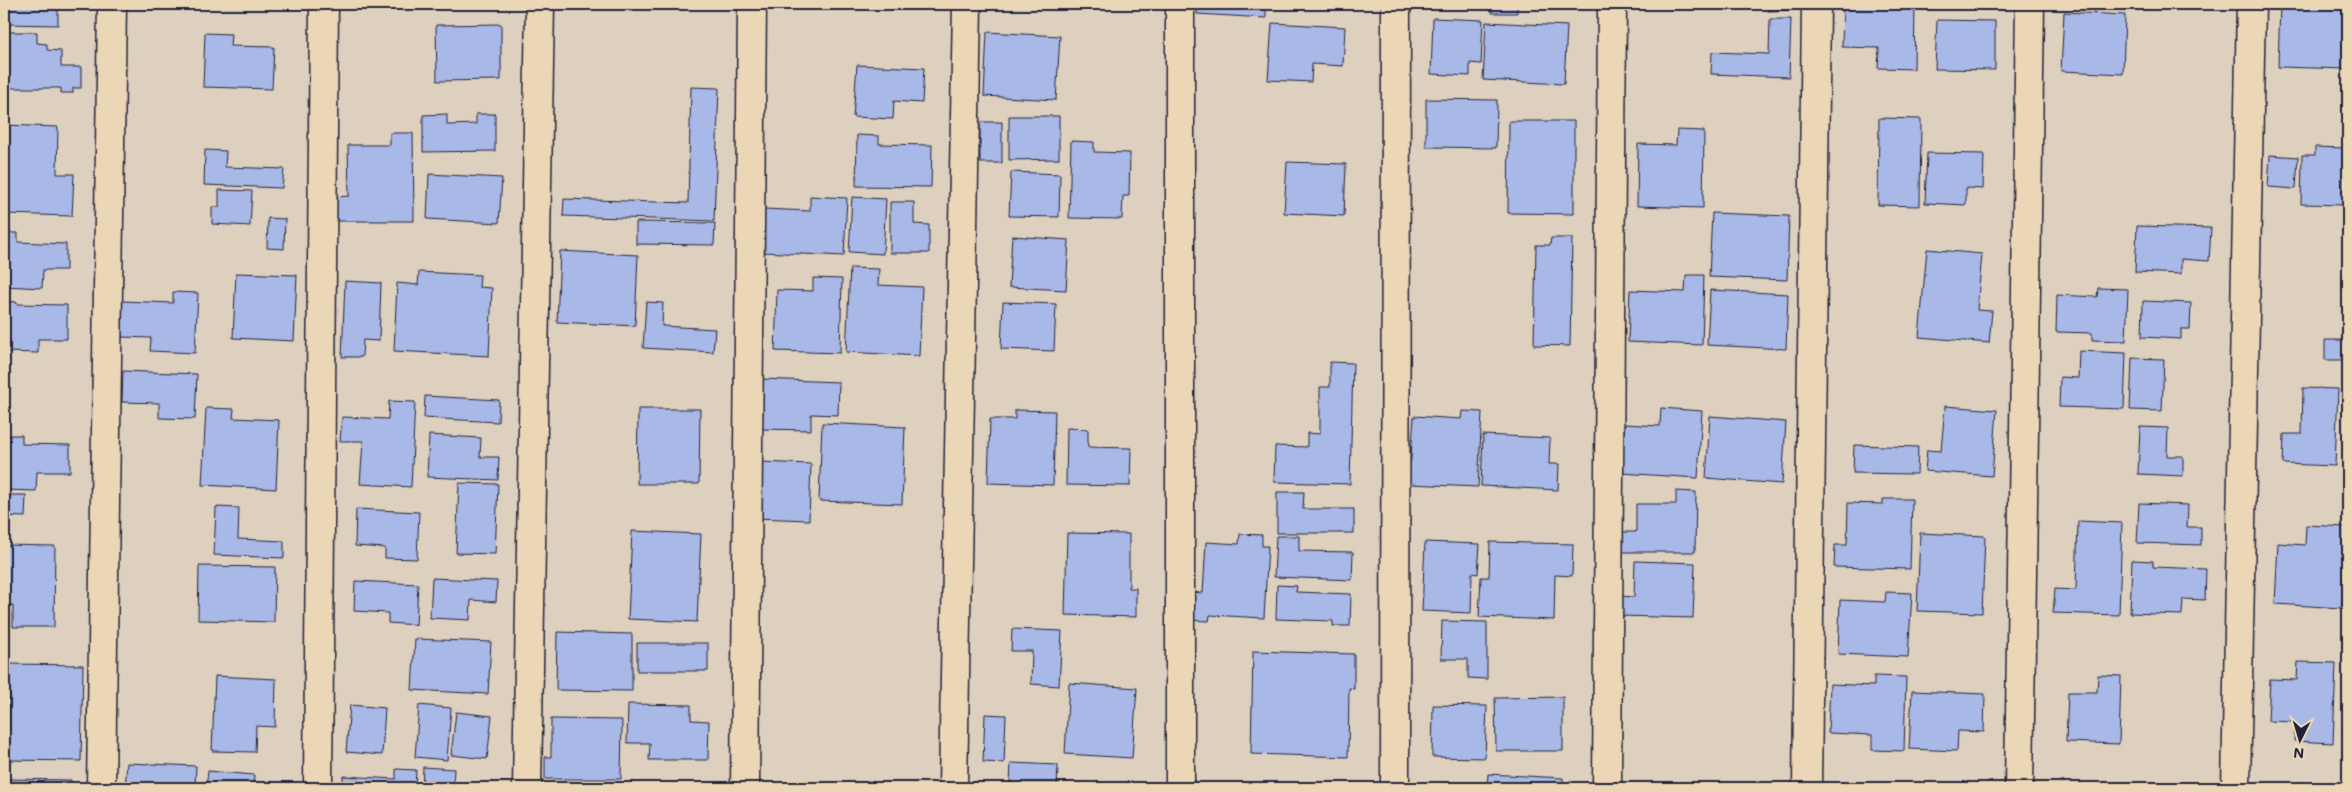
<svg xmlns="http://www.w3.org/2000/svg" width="2352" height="792" viewBox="0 0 2352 792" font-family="Mali,sans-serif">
	<rect width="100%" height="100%" fill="#ded0bf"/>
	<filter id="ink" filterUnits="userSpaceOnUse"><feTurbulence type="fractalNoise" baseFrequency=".02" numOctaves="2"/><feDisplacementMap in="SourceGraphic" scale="10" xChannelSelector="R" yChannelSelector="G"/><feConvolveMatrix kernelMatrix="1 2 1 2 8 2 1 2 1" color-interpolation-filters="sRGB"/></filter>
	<g filter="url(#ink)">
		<!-- building -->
		<path fill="#a8b8e7" stroke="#22223b" d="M4,4H58V25L4,24Z
			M1032,4H1069V7H1032Z
			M1198,4H1266V18L1197,14Z
			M1455,4H1488V7L1455,6Z
			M1492,4H1517V13H1492Z
			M1768,4H1790V10L1768,11Z
			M1843,4L1915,5L1914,69L1878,68L1879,48L1842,47Z
			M2280,4H2348V69L2278,67Z
			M2064,12L2125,15L2123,74L2061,71Z
			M1433,18L1483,20L1481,64L1470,63V76L1431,74Z
			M1770,19H1791L1789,77L1711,74L1712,52L1769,54Z
			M1937,20L1995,21V70L1935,69Z
			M1486,22L1567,26L1564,84L1483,80Z
			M1272,23L1345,27L1343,66L1312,64L1311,82L1268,80Z
			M501,24V80L437,81L436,25Z
			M6,32H37V43L47,44V50L61,51V67H81V88H73V93H61V88H7Z
			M987,32L1060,36L1056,100L984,96Z
			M205,33L231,34L230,46L274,47L272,89L203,87Z
			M857,65L924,68L922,103L894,101L893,119L853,117Z
			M691,87L719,88L714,221L563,216L564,199L688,203Z
			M1426,99L1497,100L1496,148L1426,147Z
			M447,114V125L476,124V114H495V151L423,152V115Z
			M1009,116H1059V159L1009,160Z
			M1879,118L1921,119L1920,206L1878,205Z
			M1509,121H1574V214L1508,213Z
			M980,122H1002V163H980Z
			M4,125L58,127L57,174H74L72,216L4,214Z
			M1677,130L1704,131L1703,208L1637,206L1638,144L1676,145Z
			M390,133H413L414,221H336L335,197L349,196L348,145H390Z
			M857,135L879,136V144L932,145L931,187L856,186Z
			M1071,141L1094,142V152L1130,153L1129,196H1123L1122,219L1069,218Z
			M2315,147L2345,148L2344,205L2301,204L2302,155H2315Z
			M205,150L226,151L225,167L284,169L282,188L204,185Z
			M1927,153L1984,154L1983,189L1966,188V205L1925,203Z
			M2270,155L2298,157L2296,189L2268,187Z
			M1287,162L1346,164L1344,216L1284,213Z
			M1011,172L1060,174L1059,217L1009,216Z
			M429,174L502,178L499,223L427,219Z
			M219,190L252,191L250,226L212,224V207H219Z
			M810,196L847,198L844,256L762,252L764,209L810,211Z
			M852,197L886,199L883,254L849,252Z
			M890,202H914V224L929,225V253H890Z
			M1712,213L1789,216L1787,280L1709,277Z
			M268,218L285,219L284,249L267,248Z
			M636,222L715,223L714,245L636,244Z
			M2137,226L2211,228L2209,261L2181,259V274L2135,272Z
			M4,233H18V242L66,244V270H43L42,288L4,286Z
			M1012,236L1069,240L1066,290L1009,287Z
			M1551,238H1572L1570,346L1534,345L1536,245H1550Z
			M1927,249L1982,254L1977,310L1992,311L1989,343L1919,337Z
			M560,251L638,255L635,326L557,322Z
			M850,268L879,269L878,285L922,287L919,356L846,352Z
			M419,272L480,275L479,287L492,288L489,356L394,351L397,283L418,285Z
			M236,273L297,275L294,341L233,338Z
			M1686,275H1704L1702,345L1628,342L1630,290L1685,292Z
			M813,278L842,279L840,353L775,351L777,290L813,291Z
			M345,281L381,283L379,341L363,340L362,357H342Z
			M2098,288L2128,289L2126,341L2092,340V333L2056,332L2057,295L2097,297Z
			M1710,290L1788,294L1786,349L1707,345Z
			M173,292L198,293L195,353L150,351L151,338L121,337L122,301L173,303Z
			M4,301L16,302L17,304L67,305V339H38V353L4,352Z
			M2143,301L2191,303L2190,329H2181V339L2142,337Z
			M646,302L663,303L662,326L715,329L713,352L643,348Z
			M1003,302L1056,304L1054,351L1001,349Z
			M2325,340H2348V360H2325Z
			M2079,351L2126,353L2124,409L2059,407L2060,377L2078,378Z
			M2132,358L2164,359L2162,411L2130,410Z
			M1330,362L1353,363L1350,484L1274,482L1275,446L1307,447V433L1320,434V387H1330Z
			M123,371L197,374L195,419L159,418V403L122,402Z
			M761,379L839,382L838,415L811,414V430L760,429Z
			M2303,388L2338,389L2335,466L2283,464L2284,434H2302Z
			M425,396L499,400L498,422L424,418Z
			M389,401L415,402L411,487L360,484L363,441H340L342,417L388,419Z
			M1945,406L1997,410L1992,476L1925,471L1927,450L1941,451Z
			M206,408L234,409L233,418L279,420L276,489L202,485Z
			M1661,408L1702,411L1698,478L1621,473L1625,424L1660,426Z
			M638,409H700L699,484H637Z
			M1015,410L1055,411L1053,485L988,483L990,419H1015Z
			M1462,411L1482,412L1478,487L1409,484L1414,416L1461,419Z
			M1710,416L1786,422L1782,484L1706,478Z
			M822,423L905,427L902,504L819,501Z
			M2140,427L2168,428L2167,456H2183V476L2138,474Z
			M1067,428L1088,429V447L1131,448L1130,486L1066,485Z
			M4,435H22V444L70,445V472H37L36,491L4,490Z
			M429,435L481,438L480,457H499L498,480L427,477Z
			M1483,435L1550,438L1549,464H1559L1558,490L1481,486Z
			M1854,445L1918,447L1917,474L1853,473Z
			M758,462L811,464L809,520L755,518Z
			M459,483L498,484L495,554L456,553Z
			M1676,491L1696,492L1695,552H1623V532H1636V504H1676Z
			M1277,492H1304L1303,509H1354V533H1277Z
			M4,495H26L25,517L4,516Z
			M1883,499H1912L1910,569L1834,567L1835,545H1847L1848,503L1883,504Z
			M2139,503L2188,505L2187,527H2201V545L2137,543Z
			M216,507L239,508L238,539L284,541V558L214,555Z
			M356,509L419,512L417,559L385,558V548L355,546Z
			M2078,521L2122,523L2119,615L2053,613L2055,589L2076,590Z
			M2306,525L2346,527L2342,608L2275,604L2278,543L2305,545Z
			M632,531L701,534L697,622L628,619Z
			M1067,533L1129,534V588H1136V617L1065,615Z
			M1920,533L1985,536L1982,613L1917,611Z
			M1240,534L1262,535V546H1268L1264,618L1210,615L1209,621L1186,620L1188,592L1203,593L1206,542L1239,544Z
			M1276,536H1299V551L1353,552L1352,580L1274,577Z
			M2348,539V610H2345Z
			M1425,542L1480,544L1478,574L1472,573L1471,613L1422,611Z
			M1490,542L1573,544L1572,576L1555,575L1554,620L1479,617L1481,577H1489Z
			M4,545L55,546L54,627H13V605H4Z
			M2132,560L2153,561V567L2206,569L2205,600L2183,599L2182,615L2130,613Z
			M1635,561L1695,563L1693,618L1620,616L1621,596L1634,597Z
			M199,566L275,567L274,622L198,620Z
			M432,578L497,581L496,602L471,600L470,620L430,618Z
			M355,581L418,584L416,625L388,623V613L354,611Z
			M1277,585L1297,586L1296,592L1351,594L1350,626H1333V621L1276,619Z
			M1886,592L1912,593L1908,657L1838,654L1840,600L1885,602Z
			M1442,621L1487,622V679L1468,678V659H1441Z
			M1012,629L1062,631L1059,686L1031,684L1032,651H1011Z
			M557,632L632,634V691L556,690Z
			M415,639L491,642L488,694L412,690Z
			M637,643H708V671H637Z
			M1253,651L1354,654V689L1349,688L1348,757L1251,754Z
			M2346,656H2348V736L2343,735Z
			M2298,662L2336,663L2333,743L2294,741L2295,722L2268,721L2270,679L2297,680Z
			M10,664L83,665L81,761L8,760Z
			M2098,675L2121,676L2119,744L2066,742L2068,692H2097Z
			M215,676L276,679L275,727L256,726L255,752L212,751Z
			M1874,676L1906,677L1904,751L1872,750V735L1828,733L1830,684L1874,686Z
			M1069,683L1137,688L1132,758L1065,754Z
			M1912,691L1985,694L1984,732L1958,731L1957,751L1909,749Z
			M1563,697V751H1496L1495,698Z
			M628,704L691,705V720L709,721L708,760H649L650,743H627Z
			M350,705L385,708L382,755L346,752Z
			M419,705L451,708L447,760L415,757Z
			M1433,705L1487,706L1485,758L1432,757Z
			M456,712L492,716L487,759L451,755Z
			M985,714L1006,715L1004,763L983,762Z
			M551,719L622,720L621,779H545V757H551Z
			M127,763L196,766L195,788H125Z
			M1011,763L1058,765L1057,788H1030L1031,786L1010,784Z
			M423,767L454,769L453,788H422Z
			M396,769L416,770L415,788H343V776L396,779Z
			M208,771L254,775L253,788H206Z
			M1488,774L1563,778V788H1487Z
			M4,779L71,780V788H4Z"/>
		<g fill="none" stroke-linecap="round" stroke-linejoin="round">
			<defs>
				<path id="minor" d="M1180,4V788
					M101,788L112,4
					M318,788L324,4
					M527,788L540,4
					M745,788L752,4
					M953,788L967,4
					M1395,788L1396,4
					M1607,788L1612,4
					M1807,788L1816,4
					M2019,788L2030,4
					M2236,788L2251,4"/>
			</defs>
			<!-- minor casing -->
			<use href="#minor" stroke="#22223b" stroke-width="31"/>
			<!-- minor -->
			<use href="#minor" stroke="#ebd6b5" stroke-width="28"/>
		</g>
	</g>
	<!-- margin -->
	<rect width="2352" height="792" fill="none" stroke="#ebd6b5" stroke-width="20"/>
	<rect x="10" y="10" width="2332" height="772" fill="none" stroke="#22223b" stroke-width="2" filter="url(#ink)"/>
	<!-- north arrow -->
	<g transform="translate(2300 740) rotate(185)" stroke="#ebd6b5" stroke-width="4" paint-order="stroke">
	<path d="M0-4L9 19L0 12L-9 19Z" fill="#22223b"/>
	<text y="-8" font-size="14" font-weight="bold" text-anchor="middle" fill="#22223b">N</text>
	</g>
</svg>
